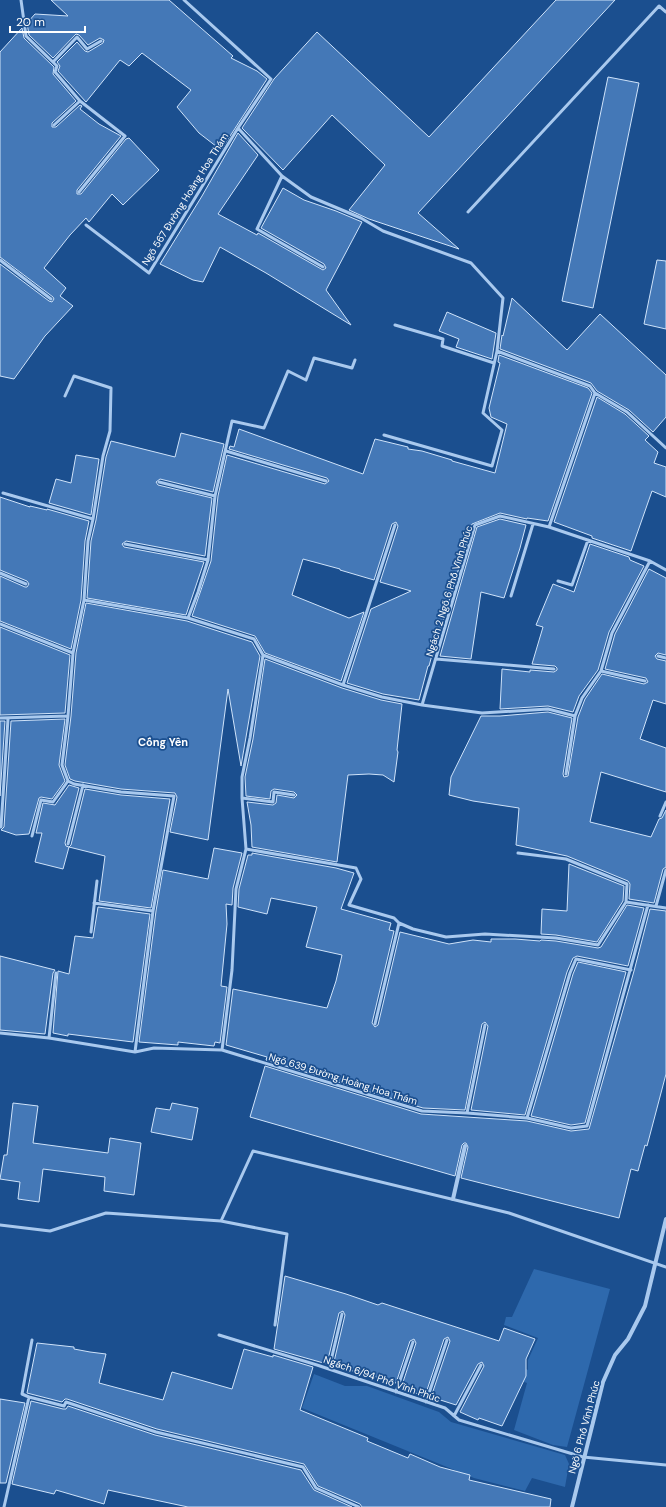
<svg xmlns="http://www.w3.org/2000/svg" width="666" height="1507" viewBox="0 0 666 1507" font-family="'DM Sans',sans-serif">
	<rect width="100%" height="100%" fill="#1b4f8f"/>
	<!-- green -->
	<path fill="#2e69ad" d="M534,1269L610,1289L567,1447L553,1445L514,1430L527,1383L506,1375L511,1360L528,1370V1360L538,1338L504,1325L506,1317H512Z
		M314,1374L345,1386H367L439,1412L451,1422L565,1455L569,1464L565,1487L532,1478L525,1491L474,1478L302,1408Z"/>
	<!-- building -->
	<path fill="#4478b7" stroke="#cfe3fa" d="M51,0H169L233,56L231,58L257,71L267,79L221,150L199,133L177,107L191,90L142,53L129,66L120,60L86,102L58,71L60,66L57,62L77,42L85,51L88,52L103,43L104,40L100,38L88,45L79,35L76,34L53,58L29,35L27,23L35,14L68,16Z
		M556,0H615L418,213L459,249L369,219L349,210L385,165L332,115L283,170L242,128L274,79L317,32L429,137Z
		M22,28L24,38L54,67L53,74L76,101L52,123V127H56L80,105L82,106L80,109L99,124L121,136L77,190V194H81L126,139L129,138L159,170L123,205L112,194L89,222L86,218L70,235L44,268L66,288L60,296L73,306L45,336L14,379L0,376V264L49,301L52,302L54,299L53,297L0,257V52Z
		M608,77L639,83L593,308L562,301Z
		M238,133L258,155L218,214L257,235L258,233L323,270L326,268L324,264L261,228L283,188L304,200L336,211L362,222L326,290L351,325L266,273L220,247L203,282L193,280L160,264L202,196Z
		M657,260L666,261V329L644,324Z
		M512,298L567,350L600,314L666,375V417L653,432L629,410L597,391L591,383L500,349L502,335L503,336Z
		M447,312L496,333L492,359L456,347L459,339L439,331Z
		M499,355L588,388L592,393L548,521L527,518V519L500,513L472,524L433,655H432L429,666H428L419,700L383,694L347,683L371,609L411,591L380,582L398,526L396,522L392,524L374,580L340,570V569L303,559L292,595L349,618L364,612L341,681L265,653L255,636L192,616L211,561L218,496L227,455L325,484L329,481L327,478L229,449L230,446L234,447L239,429L363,474L375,439L408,447V449L422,451L452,460V461L495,473L507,424L491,417L489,408L500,363L498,362Z
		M597,397L625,414L649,436L645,440L658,452L654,463L666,467V497L652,491L631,551L592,538V536L554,522Z
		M181,433L224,444L213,492L160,479L156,482L158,485L212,498L205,556L126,541L122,544L124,547L204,562L186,615L87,598L91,541L96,520L106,457L111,441L175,457Z
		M76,455L99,459L91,515L49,503L56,479L71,483Z
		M0,497L30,507V506L47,510V509L89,521L85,541L81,600L71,649L0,621V576L25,587H27L29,584L27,581L0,570Z
		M500,519L526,525L520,548L504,598L481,592L471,659L440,656L477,527Z
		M590,544L629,557L630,560L644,566L609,632L598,670L579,696L573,712L548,706L500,709L502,669L530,672V670L554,672L557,670V668L555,666L532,664L543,627L536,625L553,584L574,592Z
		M649,569L666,578V655L658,653L655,656L657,659L666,661V704L653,700L640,739L666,748V792L601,772L590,822L651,837L659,819L662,818L666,810V867L663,869L654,903L629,899L630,884L628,881L567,856L516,845L519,808L473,801L449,795L451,777L481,716H500L548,712L572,718L563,774L564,777L568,776L578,717L585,699L602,674L644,684L648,682L646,678L605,669L615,634Z
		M86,603L187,621L252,642L260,656L241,766L228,689L208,840L170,832L177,797L175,793L121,789L75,781L70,779L65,765L71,716L76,653Z
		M0,627L70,655L65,713L0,715Z
		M265,659L342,688L381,700L402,704L397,750L398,752L394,782L383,775L369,774L348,775L337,862L252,847L251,825L247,802L273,805L276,803L277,795L294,798L297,795L294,792L274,789L271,791L270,799L246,796L245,777L253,739Z
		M65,719L59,765L65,781L52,799L41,797L39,798L29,834L16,835L1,830L4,827L11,721Z
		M0,721H5L0,796Z
		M69,785L79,788L65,843L66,846L69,847L63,869L35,862L42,833H36L43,803L55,805Z
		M85,789L121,795L170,799L151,908L99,901L105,856L69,847L71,845Z
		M214,848L242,853L233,888L232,905L226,904L227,924L221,986L227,987L220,1043L215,1042L214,1046L178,1042V1045L139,1042L156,911L163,870L208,879Z
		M252,853L336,868L354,873L341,909L391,923L389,930L394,931L372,1023L375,1027L378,1025L400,932L449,944L473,940L491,942V939H515L540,941L541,940L556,941L598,948L601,947L627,905L644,908L628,966L577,956L573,958L567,972L525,1115L471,1110L488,1026L485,1022L482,1024L465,1110L423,1108L266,1060L267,1057L226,1045L233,989L327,1008L336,981L342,955L306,947L317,907L271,898L267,914L238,907L239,889L248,855H252Z
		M569,864L624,886L623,901L597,942L556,935L541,934L542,909L567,911Z
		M98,907L150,914L133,1042L68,1034V1036L53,1033L58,971L69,974L75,936L93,938Z
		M650,909L666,911V1074L647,1146L645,1145L638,1171L631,1169L619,1218L461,1178L468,1147L466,1143H464L462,1145L455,1176L250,1117L265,1066L421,1114L527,1121L571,1131L589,1129L634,971Z
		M0,956L55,970L53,973L45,1034L0,1030Z
		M578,962L626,972L585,1123L571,1125L531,1116L573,974Z
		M13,1103L38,1106L33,1143L108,1153L110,1138L141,1143L134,1195L104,1191L105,1177L43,1169L39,1202L18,1199L20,1182L0,1179L4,1155H7Z
		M172,1103L198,1108L192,1140L151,1132L156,1108L170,1110Z
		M285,1276L346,1294L378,1305L382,1303L499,1341L504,1328L535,1339L526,1359V1376L502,1426L479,1418L478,1420L460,1412L484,1366L482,1362L478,1364L456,1405L431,1397L450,1341L448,1337L444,1339L425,1396L405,1390V1386L402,1385L416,1343L414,1339L410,1341L396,1383L363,1373L362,1374L350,1370L349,1372L333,1366L345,1315L343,1311L339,1313L327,1364L274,1349Z
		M37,1343L74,1347V1349L90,1352L106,1354L99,1383L163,1400L172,1372L232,1389L244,1349L273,1357V1355L313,1367L300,1410L368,1438L367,1441L408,1458L410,1454L440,1467L470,1475L469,1480L551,1499L550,1507H362L360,1504L318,1486L304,1464L157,1429L67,1399H65L62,1402L27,1393Z
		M0,1399L25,1403L6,1483H0Z
		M31,1401L63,1409H66L68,1406L155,1435L301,1470L314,1490L352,1507H188L108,1490L104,1504L56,1490L54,1494L12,1484Z"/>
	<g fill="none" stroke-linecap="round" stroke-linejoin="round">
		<!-- lane -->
		<path stroke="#a9c9ee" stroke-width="3" d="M21,0L26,36L57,66L55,72L80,101L125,136L79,192
			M53,62L77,37L87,49L101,41
			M54,125L80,101
			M238,128L282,176L311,197L361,218L383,231L471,263L503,298L497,351L590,386L595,393
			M282,176L257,229L323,267
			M468,212L659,6L666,12
			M86,225L149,273L238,128L271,79L184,0
			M0,260L51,299
			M395,325L443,339L442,346L494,363
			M65,396L74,376L111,388L110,431L103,456L93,519L88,541L84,600
			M384,435L492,466L502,430L483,413L497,351
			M226,451L326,481
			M159,482L215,496
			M3,493L93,519
			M549,527L650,561L666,570
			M125,544L208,560
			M0,573L26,584
			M558,581L572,585L588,540
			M511,596L533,524
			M188,618L198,592L208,560L215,496L232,421L264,428L288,371L306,380L314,358L352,368L355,360
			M0,624L73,653L68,716L62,765L68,781L74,784L121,792L174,796L153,911L135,1052
			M73,653L84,600L188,618L254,639L263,655
			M263,655L343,685L382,697L422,705L475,525L500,516L549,527L595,393L627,412L666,448
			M658,656L666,658
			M436,659L554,669
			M601,671L645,681
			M343,685L395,525
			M422,705L482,713L548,709L575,716
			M0,718L68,716
			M566,774L575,716L582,698L601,671L612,633L650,561
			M242,798L273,802L274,792L294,795
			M660,816L666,802
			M0,827H1L8,719
			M32,836L41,800L53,802L68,781
			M68,844L83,785
			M246,849L356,868L361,879L349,905L394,918L399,923L375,1024
			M518,853L566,859L627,884L626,902
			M94,903L153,911
			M656,906L666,870
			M399,923L413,929L446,937L485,934L556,938L598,945L626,902L666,908
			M91,932L97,881
			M0,1033L49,1038L135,1052L154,1048L222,1050L422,1111L467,1113L527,1118L571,1128L587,1126L648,905
			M49,1038L56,973
			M222,1050L232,970L236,889L246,849L242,798V777L250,738L263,655
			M467,1113L485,1025
			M527,1118L570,973L576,959L631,970
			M221,1221L287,1234L275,1325
			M0,1225L50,1231L106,1213L221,1221L253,1151L509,1213L666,1267
			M219,1335L317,1365L445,1408L459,1420L583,1457L666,1465
			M329,1369L342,1314
			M396,1392L413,1342
			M29,1397L64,1406L66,1402L156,1432L303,1467L316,1488L359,1507
			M426,1402L447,1340
			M454,1416L481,1365
			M4,1507L29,1397L22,1394L32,1340"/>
		<!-- street -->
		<path stroke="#a9c9ee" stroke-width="4" d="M453,1199L465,1146
			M572,1507L603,1382L615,1355L628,1339L645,1306L666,1219"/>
	</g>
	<g text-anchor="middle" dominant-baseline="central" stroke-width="3.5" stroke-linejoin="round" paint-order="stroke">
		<!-- street labels -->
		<g font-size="10" fill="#fff" stroke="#1b4f8f">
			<text transform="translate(185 199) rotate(-58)">Ngõ 567 Đường Hoàng Hoa Thám</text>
			<text transform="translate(449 591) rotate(-73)">Ngách 2 Ngõ 6 Phố Vĩnh Phúc</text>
			<text transform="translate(343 1079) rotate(17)">Ngõ 639 Đường Hoàng Hoa Thám</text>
			<text transform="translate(382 1379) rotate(19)">Ngách 6/94 Phố Vĩnh Phúc</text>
			<text transform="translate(584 1427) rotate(-75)">Ngõ 6 Phố Vĩnh Phúc</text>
		</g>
		<!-- neighbourhood labels -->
		<g font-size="11" font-weight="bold" fill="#fff" stroke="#1b4f8f">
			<text x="163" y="742">Cống Yên</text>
		</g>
	</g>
	<!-- scale -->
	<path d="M10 26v6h75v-6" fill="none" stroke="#ffffff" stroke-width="2"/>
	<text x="16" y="26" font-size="12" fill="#ffffff" stroke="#1b4f8f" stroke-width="3" paint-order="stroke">20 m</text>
</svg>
